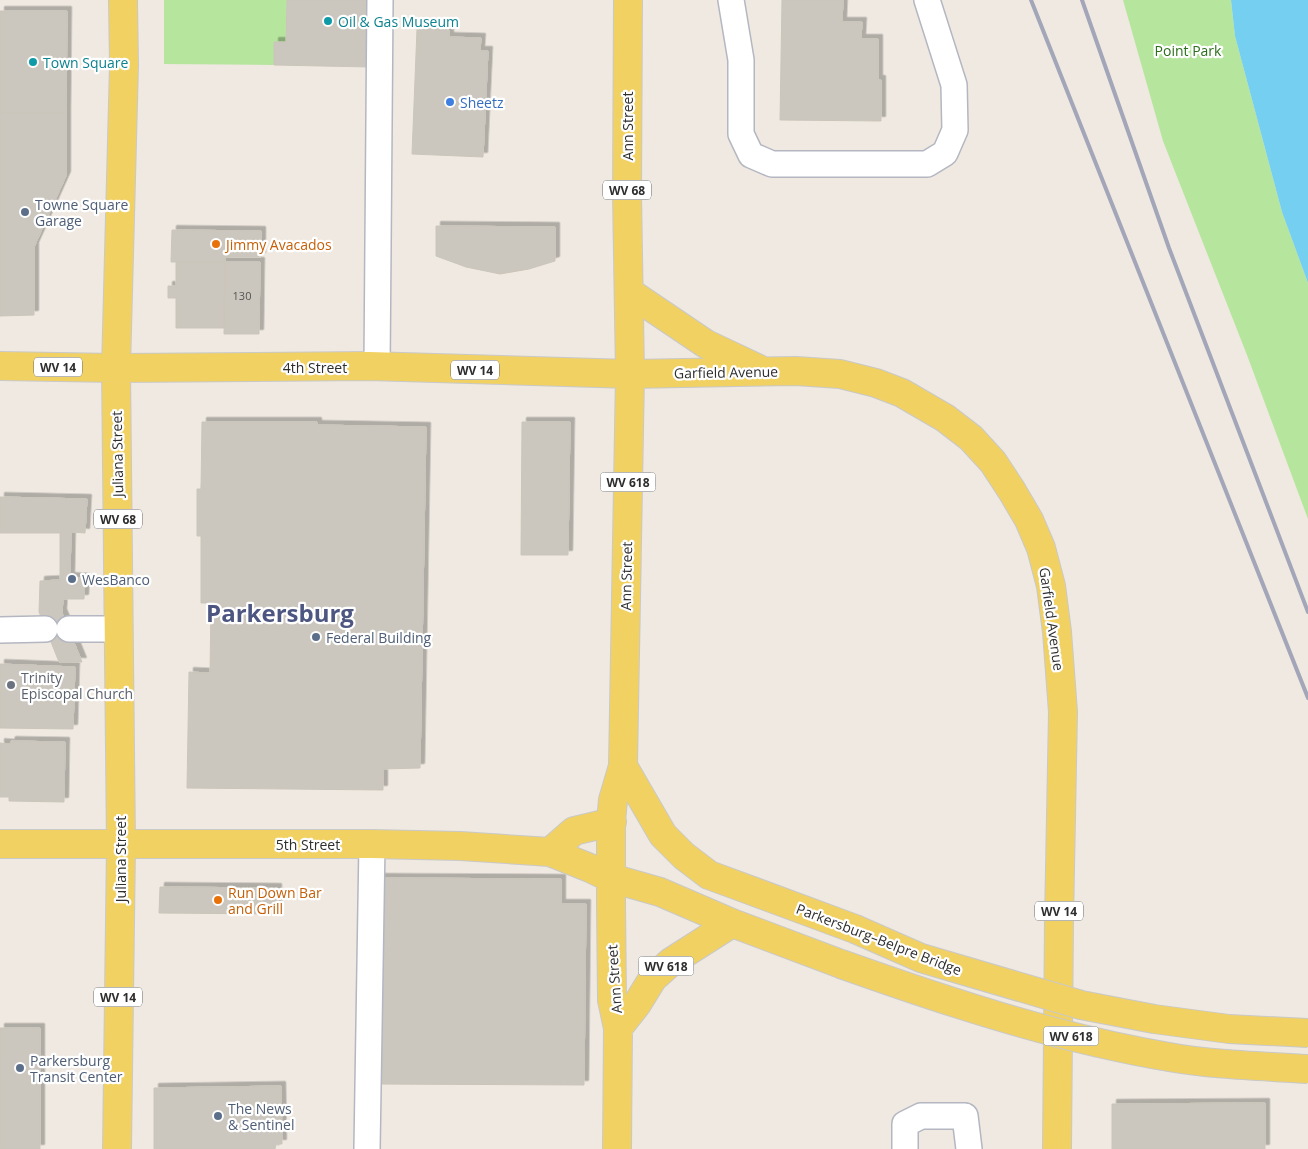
<svg xmlns="http://www.w3.org/2000/svg" width="1308" height="1149" viewBox="0 0 1308 1149" font-family="'Open Sans',sans-serif">
	<defs>
		<filter id="shadow"><feDropShadow dx="4.5" dy="-4.5" stdDeviation="0" flood-color="#0004"/></filter>
	</defs>
	<rect width="100%" height="100%" fill="#efe9e1"/>
	<!-- green -->
	<path fill="#b6e59e" d="M164,0H287L286,42H274V65L164,64Z
		M1123,0H1231L1235,36L1282,212L1308,283V519L1247,355L1163,141Z"/>
	<!-- water -->
	<path fill="#75cff0" d="M1231,0H1308V283L1282,212L1235,36Z"/>
	<!-- building -->
	<path fill="#cbc7bf" stroke="#cbc5ba" filter="url(#shadow)" d="M287,0H370L369,67L274,65V42H286Z
		M782,0H843L842,22H862L861,39H878V80H881V121L780,120Z
		M0,11H67L66,113H0Z
		M417,29L449,30V37L481,38L480,51H488L483,157L412,154Z
		M0,113H66V176L34,247V315L0,316Z
		M436,226L555,227V261L529,269L500,274L466,267L436,256Z
		M172,230L261,231V257H225V262H171Z
		M176,262H225L224,328H176V298H168V286H176Z
		M225,262H260L259,334H224Z
		M202,422H317V425L426,427L420,768L383,769V790L187,788L189,672L210,673L211,603H201V536H197V489H201Z
		M522,422H570L568,555H521Z
		M0,497L87,499L85,533L71,532L70,577L85,578L84,599H63L62,613L82,662H59L39,612L40,581L60,580V533H0Z
		M0,664L75,667L73,729L0,728Z
		M11,741L65,742L64,802L9,801V797H0V743L10,744Z
		M380,878L561,879V904H586L584,1085L378,1084Z
		M160,887L277,888V914L159,913Z
		M0,1028H40V1149H0Z
		M281,1086L282,1144H276L275,1149H154V1088Z
		M1265,1103V1149H1112V1104Z"/>
	<g fill="none" stroke-linecap="round" stroke-linejoin="round">
		<defs>
			<path id="minor" d="M731,0L741,60V134L751,155L772,164H927L945,153L955,130L954,85L927,0
				M377,367L380,0
				M69,629H119
				M0,630L45,629
				M367,1149L372,844
				M905,1149V1124L921,1116H965L969,1149"/>
			<path id="major" d="M629,292L706,344L759,369
				M0,366L116,368L369,366L630,374L796,371L840,374L876,383L902,393L945,418L971,438L993,462L1012,491L1029,520L1041,548L1051,586L1057,632L1063,712L1059,921L1057,1149
				M623,766L663,835L684,856L709,875L855,929
				M0,844H372L460,846L550,852L590,868L611,878L660,892L732,923L841,964
				M550,852L574,831L612,822
				M618,1028L637,1004L653,978L671,962L732,923
				M117,1149L121,845L116,368L124,65L123,0
				M617,1149L618,1028L612,1000L611,904V821L613,800L623,766L630,374L627,194L628,0"/>
		</defs>
		<!-- minor casing -->
		<use href="#minor" stroke="#b4b7c1" stroke-width="28"/>
		<!-- major casing -->
		<use href="#major" stroke="#c9c9c9" stroke-width="30"/>
		<!-- minor -->
		<use href="#minor" stroke="#fff" stroke-width="25"/>
		<!-- major -->
		<use href="#major" stroke="#f2d163" stroke-width="28"/>
		<!-- rail -->
		<path stroke="#a3a6b8" stroke-width="4" d="M1031,0L1308,698
			M1082,0L1169,248L1308,612"/>
		<defs>
			<path id="major-bridge" d="M855,929L921,958L1081,1005L1154,1019L1229,1029L1308,1033
				M841,964C948,1002 1057,1038 1169,1057C1214,1065 1262,1066 1308,1069"/>
		</defs>
		<!-- major-bridge casing -->
		<use href="#major-bridge" stroke="#c9c9c9" stroke-width="30" stroke-linecap="butt"/>
		<!-- major-bridge -->
		<use href="#major-bridge" stroke="#f2d163" stroke-width="28"/>
	</g>
	<!-- markers -->
	<g fill="#0f9aa8" stroke="#fff" stroke-width="2">
		<circle cx="328" cy="21" r="5"/>
		<circle cx="33" cy="62" r="5"/>
	</g>
	<circle fill="#3f7fe0" stroke="#fff" stroke-width="2" cx="450" cy="102" r="5"/>
	<g fill="#5c6f8a" stroke="#fff" stroke-width="2">
		<circle cx="25" cy="212" r="5"/>
		<circle cx="72" cy="579" r="5"/>
		<circle cx="316" cy="637" r="5"/>
		<circle cx="20" cy="1068" r="5"/>
		<circle cx="218" cy="1116" r="5"/>
	</g>
	<g fill="#e8710a" stroke="#fff" stroke-width="2">
		<circle cx="216" cy="244" r="5"/>
		<circle cx="218" cy="900" r="5"/>
	</g>
	<circle fill="#6b7280" stroke="#fff" stroke-width="2" cx="11" cy="685" r="5"/>
	<g text-anchor="middle" dominant-baseline="central" stroke-width="4.5" stroke-linejoin="round" paint-order="stroke">
		<!-- number labels -->
		<g font-size="11" fill="#555452">
			<text x="242" y="295">130</text>
		</g>
		<!-- shield labels -->
		<g fill="#fff" stroke="#6d6d6d" stroke-width="1">
			<rect x="603" y="180.5" width="48" height="19" rx="4"/>
			<rect x="34" y="357.5" width="48" height="19" rx="4"/>
			<rect x="451" y="360.5" width="48" height="19" rx="4"/>
			<rect x="600.5" y="472.5" width="55" height="19" rx="4"/>
			<rect x="94" y="509.5" width="48" height="19" rx="4"/>
			<rect x="1035" y="901.5" width="48" height="19" rx="4"/>
			<rect x="638.5" y="956.5" width="55" height="19" rx="4"/>
			<rect x="94" y="987.5" width="48" height="19" rx="4"/>
			<rect x="1043.5" y="1026.5" width="55" height="19" rx="4"/>
		</g>
		<g font-size="12" font-weight="bold" fill="#2e2e2e">
			<text x="627" y="190">WV 68</text>
			<text x="58" y="367">WV 14</text>
			<text x="475" y="370">WV 14</text>
			<text x="628" y="482">WV 618</text>
			<text x="118" y="519">WV 68</text>
			<text x="1059" y="911">WV 14</text>
			<text x="666" y="966">WV 618</text>
			<text x="118" y="997">WV 14</text>
			<text x="1071" y="1036">WV 618</text>
		</g>
		<!-- culture labels -->
		<g font-size="14" fill="#0d838f" stroke="#fff" text-anchor="start">
			<text x="338" y="21">Oil &amp; Gas Museum</text>
			<text x="43" y="62">Town Square</text>
		</g>
		<!-- park labels -->
		<g font-size="14" fill="#2c6e1b" stroke="#fff">
			<text x="1188" y="50">Point Park</text>
		</g>
		<!-- shop labels -->
		<g font-size="14" fill="#366cbe" stroke="#fff" text-anchor="start">
			<text x="460" y="102">Sheetz</text>
		</g>
		<!-- street labels -->
		<g font-size="14" fill="#2e2e2e" stroke="#fff">
			<text transform="translate(627 126) rotate(-90)">Ann Street</text>
			<text x="315" y="367">4th Street</text>
			<text transform="translate(726 372) rotate(-1)">Garfield Avenue</text>
			<text transform="translate(117 454) rotate(-91)">Juliana Street</text>
			<text transform="translate(626 576) rotate(-89)">Ann Street</text>
			<text transform="translate(1052 619) rotate(82)">Garfield Avenue</text>
			<text x="308" y="844">5th Street</text>
			<text transform="translate(120 859) rotate(-90)">Juliana Street</text>
			<text transform="translate(879 939) rotate(21)">Parkersburg–Belpre Bridge</text>
			<text transform="translate(614 979) rotate(-94)">Ann Street</text>
		</g>
		<!-- service labels -->
		<g font-size="14" fill="#4e5e75" stroke="#fff" text-anchor="start">
			<text x="35" y="204">Towne Square<tspan x="35" dy="16">Garage</tspan></text>
			<text x="82" y="579">WesBanco</text>
			<text x="326" y="637">Federal Building</text>
			<text x="30" y="1060">Parkersburg<tspan x="30" dy="16">Transit Center</tspan></text>
			<text x="228" y="1108">The News<tspan x="228" dy="16">&amp; Sentinel</tspan></text>
		</g>
		<!-- food labels -->
		<g font-size="14" fill="#c56008" stroke="#fff" text-anchor="start">
			<text x="226" y="244">Jimmy Avacados</text>
			<text x="228" y="892">Run Down Bar<tspan x="228" dy="16">and Grill</tspan></text>
		</g>
		<!-- worship labels -->
		<g font-size="14" fill="#5b616d" stroke="#fff" text-anchor="start">
			<text x="21" y="677">Trinity<tspan x="21" dy="16">Episcopal Church</tspan></text>
		</g>
		<!-- town labels -->
		<g font-size="24" font-weight="bold" fill="#4d5680" stroke="#fff">
			<text x="280" y="612">Parkersburg</text>
		</g>
	</g>
</svg>
